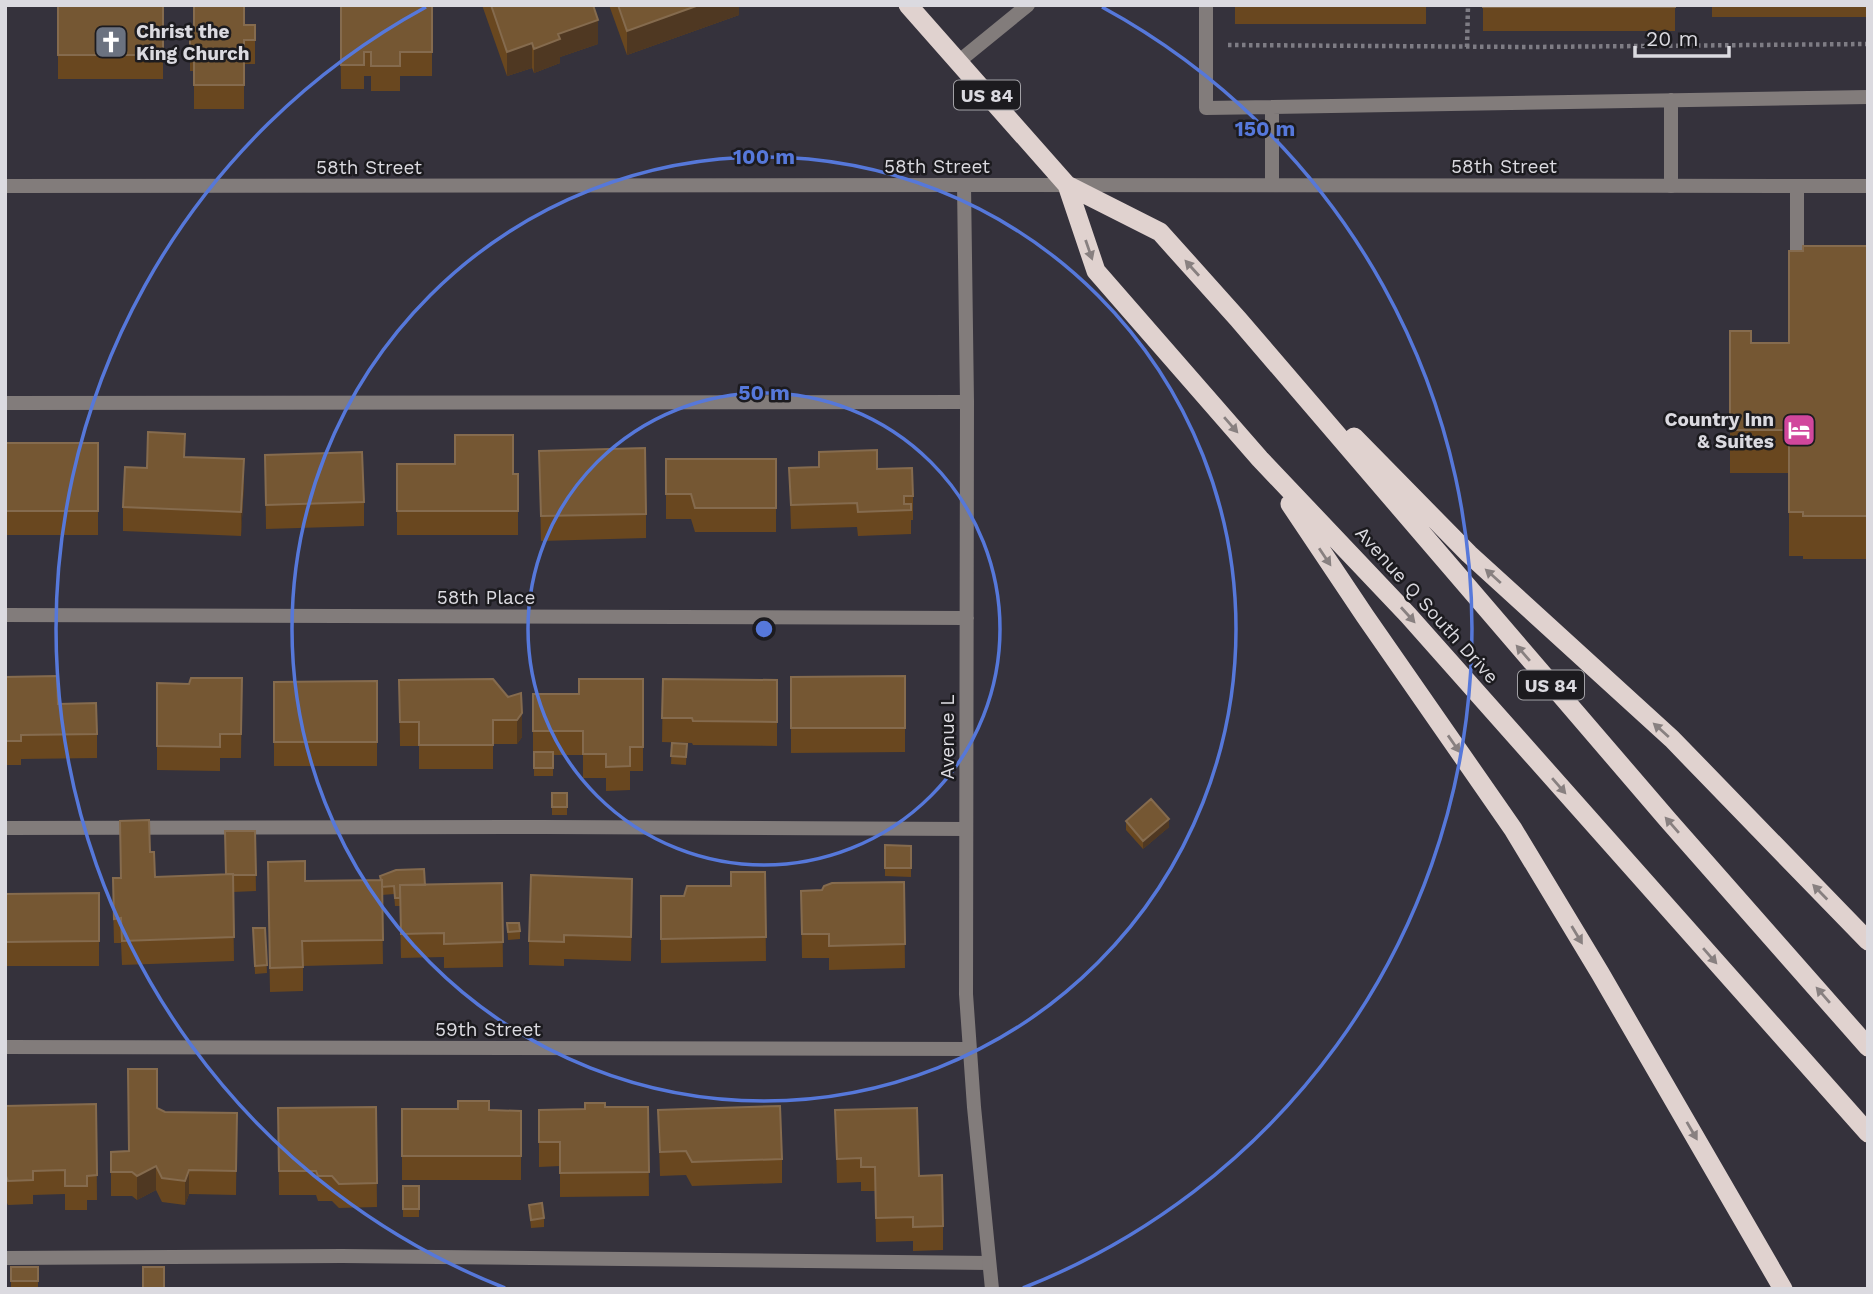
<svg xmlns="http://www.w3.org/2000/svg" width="1873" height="1294" viewBox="0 0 1873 1294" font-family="'Work Sans',sans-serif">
	<rect width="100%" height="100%" fill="#35323c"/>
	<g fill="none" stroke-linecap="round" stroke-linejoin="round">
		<!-- path -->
		<path stroke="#7e7c84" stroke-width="4.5" stroke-dasharray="3.5 3.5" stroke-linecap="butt" d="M1228,45L1529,47L1868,44
			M1467,47L1468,5"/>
		<!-- service -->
		<path stroke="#827c7b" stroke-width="14" d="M1206,5V108L1272,107V185
			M958,62L1028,5
			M1671,100V186
			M1272,107L1868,97
			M1797,186V257H1808
			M5,403L967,402
			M5,828L545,827L966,829
			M5,1258L342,1256L989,1263"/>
		<!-- minor -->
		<path stroke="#827c7b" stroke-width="14" d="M964,185L967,402L966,994L974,1107L992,1289
			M5,615L967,618
			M5,1047L970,1049"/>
		<!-- tertiary -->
		<path stroke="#827c7b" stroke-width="14" d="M5,186L964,185L1868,186"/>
		<!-- trunk -->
		<path stroke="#e0d2cf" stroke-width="19" d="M908,5L1067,185L1160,232L1238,319L1668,820L1868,1047
			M1067,185L1096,271L1260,459L1408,615L1868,1133
			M1354,437L1469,554L1672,739L1868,941
			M1290,504L1365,616L1513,829L1600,973L1783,1289"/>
	</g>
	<!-- wall -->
	<path fill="#69471f" d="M58,5H163V79H58Z
		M340,5H432V76H400V91H371V76H364V89H341Z
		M482,5H593L598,44L560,57V63L534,73L532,68L507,76Z
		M609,5H739V15L627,55Z
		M1235,5H1426V24H1235Z
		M1483,5H1675V31H1483Z
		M1712,5H1868V17H1712Z
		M244,25H255V64H244V109H194V71H190V29Z
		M1868,246V559H1803V556H1789V473H1730V331L1751,343H1789L1803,251Z
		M5,443H98V535H5Z
		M539,451L646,514V538L541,541Z
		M265,455L364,502V526L266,529Z
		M185,457L244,484L241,536L123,531V507L147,468Z
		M666,459H776V532H695L691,519H666Z
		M397,464L518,474V535H397Z
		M789,468L877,469L913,496V520H911V534L858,536L857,527L791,529Z
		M905,676V752L791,753V677Z
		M5,677L58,704L97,734V758L21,759V765H5Z
		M242,678L241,758H220V771L157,770V683L189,684Z
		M643,679V771H630V790L606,791V778H583V755H553V776H534V755H533V694H579Z
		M663,679L777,680V746L693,745L692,743L662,742Z
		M399,680L508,697L521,693L522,737L517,744H493V769H419V746H400Z
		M377,681V766H274V682Z
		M672,743L687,744L686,765L671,764Z
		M552,793H567V815H552Z
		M120,821L150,852L155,877L225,874L255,831L256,891L233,892L234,961L122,965L121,943H114L113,902V878H121Z
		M1126,821L1169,827L1143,849L1126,830Z
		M885,845L911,846V877L885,876Z
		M765,872L766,961L661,963V896H684L731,886Z
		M305,881L425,885L502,883L503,967L444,968V957L401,958L400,906H395L394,894L382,895L383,964L303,966V991L270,992L268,886Z
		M904,882L905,968L829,970V958H802L801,891L822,890Z
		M99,893V966H5V894Z
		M632,903L631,961L564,959V966L529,965V941Z
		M507,923L520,931V939L508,940Z
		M253,928H265L267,973L255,974Z
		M96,1104L97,1200H87V1210H65V1194L33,1195V1204L8,1205L5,1199V1106Z
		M376,1107L377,1207L339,1208L332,1201H318L316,1195H279L278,1108Z
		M605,1107H648L649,1196L560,1197V1166L539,1167V1110L585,1109Z
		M157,1108L165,1112L237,1113L236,1195L189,1194L185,1205L162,1202L156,1190L137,1200L132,1196H111V1152L129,1151Z
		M402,1109L521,1111V1180H402Z
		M658,1110L782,1159V1183L692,1186L686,1175L660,1176Z
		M835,1110L919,1176L943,1226V1250L913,1251V1241L876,1242L875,1191H861V1182L837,1183Z
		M403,1186H419V1217H403Z
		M529,1205L544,1218V1227L531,1228Z
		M11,1267H38V1289H11Z"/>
	<!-- shaded-wall -->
	<path fill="#4f3822" d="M699,5H739V15L627,55V31Z
		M598,20V44L560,57V63L534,73V49L558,34Z
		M532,43V68L507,76V52Z
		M244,459V484L241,536V512Z
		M522,713V737L517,744V720Z
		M1169,819V827L1143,849V841Z
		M632,879V903L631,961V937Z
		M156,1166V1190L137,1200V1176Z
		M189,1170V1194L185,1205V1181Z"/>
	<!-- building -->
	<path fill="#755733" stroke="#856b4e" stroke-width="2" d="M58,5H163V55H58Z
		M194,5H244V25H255V40H244V85H194V47H190V29H194Z
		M341,5H432V52H400V66H371V52H364V65H341Z
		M491,5H593L598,20L558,34L560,39L534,49L532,43L507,52Z
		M618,5H699L627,31Z
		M1483,5H1675V7H1483Z
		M1803,246H1868V516H1803V512H1789V430H1730V331H1751V343H1789V251H1803Z
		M148,432L185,434L184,457L244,459L241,512L123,507L125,467L147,468Z
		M455,435H513V474H518V511H397V464H455Z
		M5,443H98V511H5Z
		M645,448L646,514L541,516L539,451Z
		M877,450V469L912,468L913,496H904V504H911V510L858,512L857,503L791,505L789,468L819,467V452Z
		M362,452L364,502L266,505L265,455Z
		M666,459H776V508H695L691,494H666Z
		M57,676L58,704L96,703L97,734L21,735V741H5V677Z
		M905,676V728H791V677Z
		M191,678H242L241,734H220V747L157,746V683L189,684Z
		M493,679L508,697L521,693L522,713L517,720H493V745H419V722H400L399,680Z
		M579,679H643V747H630V766L606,767V754H583V731H533V694H579Z
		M663,679L777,680V722L693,721L692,718H662Z
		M377,681V742H274V682Z
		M672,743L687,744L686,757L671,756Z
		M534,752H553V768H534Z
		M552,793H567V807H552Z
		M1151,799L1169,819L1143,841L1126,821Z
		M149,820L150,852H154L155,877L233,874L234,937L122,941L121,918L114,919L113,878H121L120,821Z
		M225,831H255L256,875H233V874H226Z
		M885,845L911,846V868H885Z
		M305,861V881L382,880L383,940L302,941L303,967L270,968L268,862Z
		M424,869L425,885H400V898H395L394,886L382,887V880H381L380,876L396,870Z
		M731,872H765L766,937L661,939V896H684L687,886H731Z
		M531,875L632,879L631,937L564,935V942L529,941Z
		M904,882L905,944L829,946V934H802L801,891L822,890L824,886L832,883Z
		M502,883L503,942L444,944V933L401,934L400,885Z
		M99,893V941L5,942V894Z
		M507,923H519L520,931L508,932Z
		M253,928H265L267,965L255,966Z
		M128,1069H157V1108L165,1112L237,1113L236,1171L189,1170L185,1181L162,1178L156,1166L137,1176L132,1172H111V1152L129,1151Z
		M458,1101H489V1110L521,1111V1156H402V1109H458Z
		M585,1103H605V1107H648L649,1172L560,1173V1142H539V1110L585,1109Z
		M96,1104L97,1175L87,1176V1186H65V1170L33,1171V1180L8,1181L5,1174V1106Z
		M780,1106L782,1159L692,1162L686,1151L660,1152L658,1110Z
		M376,1107L377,1183L339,1184L332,1176H318L316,1171H279L278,1108Z
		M917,1108L919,1176L942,1175L943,1226L913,1227V1217L876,1218L875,1167H861V1158L837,1159L835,1110Z
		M403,1186H419V1209H403Z
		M542,1203L544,1218L531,1220L529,1205Z
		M11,1267H38V1281H11Z
		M143,1267H164V1289H143Z"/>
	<!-- one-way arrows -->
	<defs><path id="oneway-solid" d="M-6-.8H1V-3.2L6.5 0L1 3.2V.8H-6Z" transform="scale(1.75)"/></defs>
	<g fill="#888080">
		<use href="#oneway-solid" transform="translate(1089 250) rotate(71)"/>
		<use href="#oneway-solid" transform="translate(1192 268) rotate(-132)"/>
		<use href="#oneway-solid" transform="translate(1231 425) rotate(49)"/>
		<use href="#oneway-solid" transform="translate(1325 557) rotate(56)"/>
		<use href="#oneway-solid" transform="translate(1493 576) rotate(-138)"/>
		<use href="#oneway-solid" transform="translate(1408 615) rotate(48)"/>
		<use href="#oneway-solid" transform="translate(1523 653) rotate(-131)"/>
		<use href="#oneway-solid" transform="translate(1661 730) rotate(-138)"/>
		<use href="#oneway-solid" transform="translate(1454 744) rotate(55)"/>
		<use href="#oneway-solid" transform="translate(1559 786) rotate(49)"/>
		<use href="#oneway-solid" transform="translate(1672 825) rotate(-131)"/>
		<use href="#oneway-solid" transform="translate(1820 892) rotate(-134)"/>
		<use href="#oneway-solid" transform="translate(1577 935) rotate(59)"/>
		<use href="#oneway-solid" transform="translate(1710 956) rotate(49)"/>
		<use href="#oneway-solid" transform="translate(1823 995) rotate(-131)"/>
		<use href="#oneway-solid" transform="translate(1692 1131) rotate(60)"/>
	</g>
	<!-- distance rings -->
	<g fill="none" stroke="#5678da" stroke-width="3.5">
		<circle cx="764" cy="629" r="236"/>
		<circle cx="764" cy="629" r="472"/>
		<path d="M505 1288A708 708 0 0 1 426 7M1102 7A708 708 0 0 1 1023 1288"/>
	</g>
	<!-- icons -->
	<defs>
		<symbol id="church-square" viewBox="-11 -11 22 22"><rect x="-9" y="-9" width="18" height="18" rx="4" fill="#6b7280" stroke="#1c1b1f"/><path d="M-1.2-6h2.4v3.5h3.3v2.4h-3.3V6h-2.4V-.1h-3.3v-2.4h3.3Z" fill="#fff"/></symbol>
		<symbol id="hotel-square" viewBox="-11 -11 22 22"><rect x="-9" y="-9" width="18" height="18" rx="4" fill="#d1479c" stroke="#1c1b1f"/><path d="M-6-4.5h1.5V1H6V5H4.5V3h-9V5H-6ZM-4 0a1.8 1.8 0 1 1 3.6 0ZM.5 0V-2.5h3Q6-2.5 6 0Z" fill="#fff"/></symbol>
	</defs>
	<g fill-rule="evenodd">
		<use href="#church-square" x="92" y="23" width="38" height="38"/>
		<use href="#hotel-square" x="1780" y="411" width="38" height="38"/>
	</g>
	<g text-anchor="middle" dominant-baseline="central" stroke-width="5" stroke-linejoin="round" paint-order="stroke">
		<!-- shield labels -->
		<g fill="#1c1b1f" stroke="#a2a1a6" stroke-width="2">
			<rect x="954" y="80.5" width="66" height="29" rx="5"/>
			<rect x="1518" y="670.5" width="66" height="29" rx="5"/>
		</g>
		<g font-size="18" font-weight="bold" fill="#dbdae0">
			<text x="987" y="95">US 84</text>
			<text x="1551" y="685">US 84</text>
		</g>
		<!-- poi labels -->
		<g font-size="19" font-weight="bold" fill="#dbdae0" stroke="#1c1b1f" text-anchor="start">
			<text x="136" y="31">Christ the<tspan x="136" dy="22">King Church</tspan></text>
			<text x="1774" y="419" text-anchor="end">Country Inn<tspan x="1774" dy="22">&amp; Suites</tspan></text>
		</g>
		<!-- street labels -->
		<g font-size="19" fill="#dbdae0" stroke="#1c1b1f">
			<text x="937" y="166">58th Street</text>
			<text x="1504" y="166">58th Street</text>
			<text x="369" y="167">58th Street</text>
			<text x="486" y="597">58th Place</text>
			<text transform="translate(1427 605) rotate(48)">Avenue Q South Drive</text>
			<text transform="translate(947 737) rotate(-90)">Avenue L</text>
			<text x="488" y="1029">59th Street</text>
		</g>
	</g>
	<circle cx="764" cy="629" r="10" fill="#5678da" stroke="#1c1b1f" stroke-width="3.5"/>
	<g font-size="21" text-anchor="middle" font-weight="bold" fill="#5678da" stroke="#1c1b1f" stroke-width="5" stroke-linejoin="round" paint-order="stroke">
		<text x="1265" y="136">150 m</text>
		<text x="764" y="164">100 m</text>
		<text x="764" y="400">50 m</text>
	</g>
	<!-- border -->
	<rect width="1873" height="1294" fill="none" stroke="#dbdae0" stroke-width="14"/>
	<!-- scale -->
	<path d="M1635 46v10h94v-10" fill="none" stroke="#dbdae0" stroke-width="3.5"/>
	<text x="1646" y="46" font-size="21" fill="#dbdae0" stroke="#1c1b1f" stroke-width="5" paint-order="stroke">20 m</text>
</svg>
